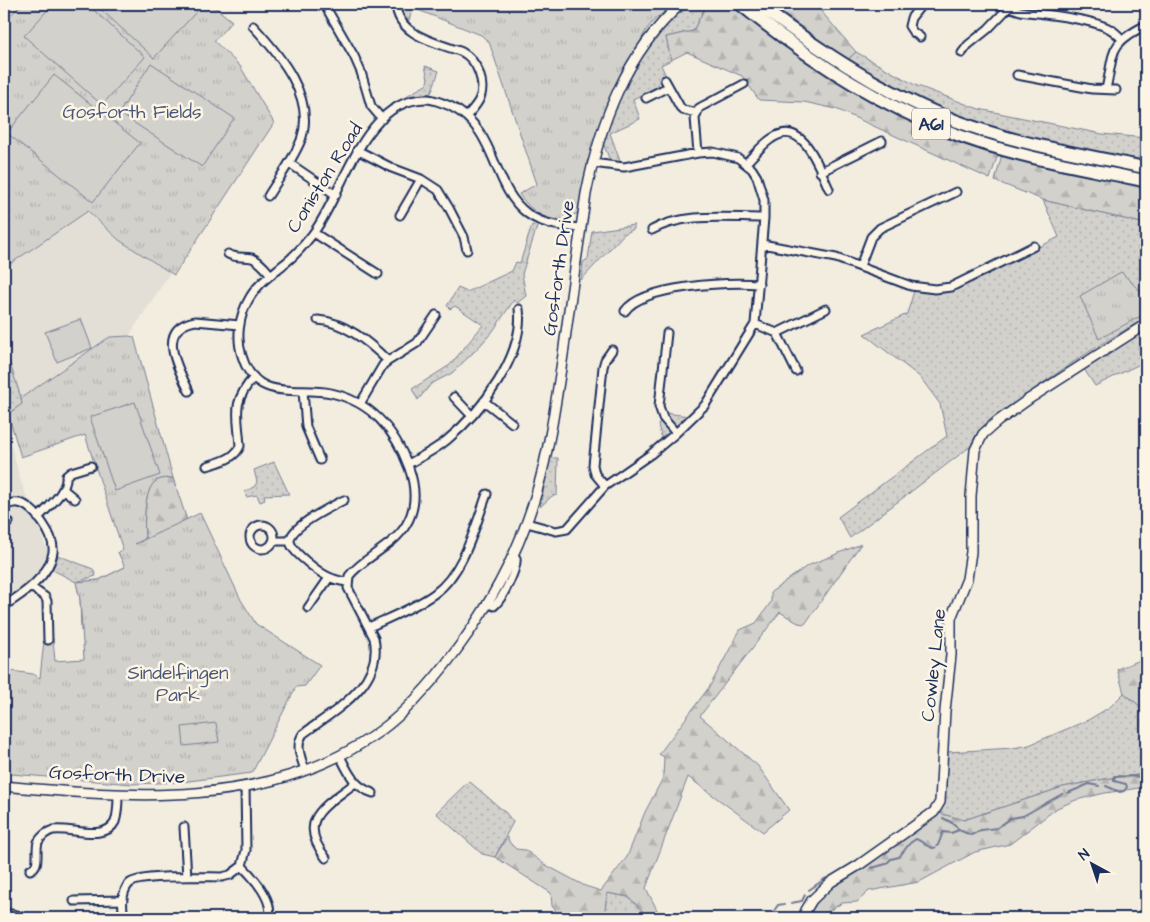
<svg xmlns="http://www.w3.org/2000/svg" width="1150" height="922" viewBox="0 0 1150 922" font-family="'Architects Daughter',sans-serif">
	<defs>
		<pattern id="grass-dots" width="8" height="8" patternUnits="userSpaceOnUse" patternTransform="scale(1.25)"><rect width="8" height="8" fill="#d3d1cc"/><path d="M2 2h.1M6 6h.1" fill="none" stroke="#b5b4b2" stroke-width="1.8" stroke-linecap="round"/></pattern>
		<pattern id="forest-firs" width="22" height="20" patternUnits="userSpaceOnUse" patternTransform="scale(1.25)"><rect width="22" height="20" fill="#d3d1cc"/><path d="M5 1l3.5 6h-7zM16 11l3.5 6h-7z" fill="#b5b4b2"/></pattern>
		<pattern id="park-tufts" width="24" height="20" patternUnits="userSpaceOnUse" patternTransform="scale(1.25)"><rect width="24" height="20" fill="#d3d1cc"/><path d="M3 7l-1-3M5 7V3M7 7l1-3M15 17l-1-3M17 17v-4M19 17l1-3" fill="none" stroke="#b5b4b2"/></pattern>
	</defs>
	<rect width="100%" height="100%" fill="#f3ede0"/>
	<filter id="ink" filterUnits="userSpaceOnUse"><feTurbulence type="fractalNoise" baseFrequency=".02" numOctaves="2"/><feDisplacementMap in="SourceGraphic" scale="10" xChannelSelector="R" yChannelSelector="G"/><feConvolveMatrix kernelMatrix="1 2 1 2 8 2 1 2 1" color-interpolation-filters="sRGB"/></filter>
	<g filter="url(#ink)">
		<!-- built -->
		<path fill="#e3dfd6" d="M88,211L119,240L170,273L129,336L110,337L105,340L21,398L4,345V268Z
			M4,419L21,482L49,555L41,571L22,591L4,601Z"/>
		<!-- grass -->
		<path fill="url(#grass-dots)" stroke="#778095" d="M688,4H707L693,31L666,37L671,60L661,65L666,76L659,80L658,86L633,99L640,119L610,133L621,164L611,163L603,143C621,89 642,40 688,4Z
			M856,52L915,85L979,109L1102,134L1146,138V163C1072,148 998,133 928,103C900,92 874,75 847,60Z
			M425,66L439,71L431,93L408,97V95L426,85L428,79Z
			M1043,200L1146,224V318C1104,341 1065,367 1026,395C1007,409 978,422 971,446L850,538L838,517L947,436L940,404L920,377L864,334L907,314L914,291L950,292L1059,237Z
			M532,225L537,227L522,274L526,296L517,303L514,300L493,331L477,349L452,373L431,384L418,400L412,389L450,365L483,325L455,306L450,309L447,306L458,288L467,292L512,271L516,262L520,263Z
			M634,225V229L624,234L581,280L583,262L588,259L592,231Z
			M1146,328V361L1095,386L1084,369Z
			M4,345L23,404L4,418Z
			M665,413L689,416L662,439L658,425Z
			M550,458H558L557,495L552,496L540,507Z
			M274,462L289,494L264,495L265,500L260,502L257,495L246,497L245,492L255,486L257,482L254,470Z
			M57,555L93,569L96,576L76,582L51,569Z
			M1124,693L1146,711V774L1105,779L1063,787L964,820L938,813L943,805L947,752L1013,748L1029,745L1088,720L1110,707Z
			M469,781L506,813L513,822L495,857L482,854L436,813Z
			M607,893L629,897L649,918H601L605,910Z"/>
		<!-- forest -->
		<path fill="url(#forest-firs)" stroke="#778095" d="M707,4H729L828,76L878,105L932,130L998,154L990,179L836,109L804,102L759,100L742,76L687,52L671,60L666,37L693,31Z
			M770,4H815L856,52L847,60Z
			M1002,154L1146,189V224L1043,200L995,181Z
			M173,478L187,520L178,525L81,631L80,599L76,582L99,580L125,567L118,552L145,539C144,525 143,485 158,480C162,478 169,478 173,478Z
			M861,544L805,624L798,623L780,612L700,716L758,766L789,810L763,832L688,777L646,888L661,918H649L629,897L607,893L605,910L601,918H561L552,906L551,893L495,857L507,837L510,843L516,849L525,850L544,864L585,886L601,891L627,857L645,812L663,778L664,757L659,754L710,686L740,630L756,623L771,602V592L807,566Z
			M1146,658V711L1124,693L1117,669Z
			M1146,774V787L1105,793L1076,800L1057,808L1010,844L975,852L919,882L869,891L857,902L842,903L817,918H808L816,904L826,891L938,813L964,820L1063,787L1105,779Z"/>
		<!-- park -->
		<path fill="url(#park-tufts)" stroke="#778095" d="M23,4H211L232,21L214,41L240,66L274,123L174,275L119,240L88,211L4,268V20Z
			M400,4H676C666,11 654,18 647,29C643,34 642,40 638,46C635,51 631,56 628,61C602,108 588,161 578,213C573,215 567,219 563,220C545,222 528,208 519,194L537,184L489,42L481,35L413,8L408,23L401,16Z
			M1121,272L1146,297V313L1099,339L1080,296Z
			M129,336L134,337L173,478C169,478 162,478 158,480C143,486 144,525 145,539L135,544L200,513L241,600L256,624L320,665L305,686L296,687L252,773L181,782L132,784L11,774L9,770L8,728L4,696V670L33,674L40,678L44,640L53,639L55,661L84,659L80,599L76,582L99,580L125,567L118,552L123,550L85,435L21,457L8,414L22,404L21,398L105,340L110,337Z"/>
		<!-- garden -->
		<path fill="#d3d1cc" stroke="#778095" d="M53,4H87L145,57L102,105L24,36Z
			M95,4H189L197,11L154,58Z
			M151,63L234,118L202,167L119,113Z
			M54,75L140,143L93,202L7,133Z
			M81,319L92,348L57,362L45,332Z
			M135,402L160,475L115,491L90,417Z
			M216,723L219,742L184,746L182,727Z"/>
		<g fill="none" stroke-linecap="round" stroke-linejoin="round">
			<!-- stream -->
			<path stroke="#707a91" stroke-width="2" d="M1106,786L1120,792L1124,791L1127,787L1126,784L1114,781V776L1146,777
				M1068,793L1089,784L1099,786
				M943,818L954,824L959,830
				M872,868L886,864L891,859L899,857L910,843L916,839C923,841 927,848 934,848L938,845L943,832L951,833L959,830L971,835L981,830L997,828L1011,818L1023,816L1062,794
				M809,890L826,878
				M791,903L802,901L805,895
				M769,918L778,905L784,904"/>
			<defs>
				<path id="minor" d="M324,4L354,56L361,72L371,106L382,119
					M396,4C397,36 438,43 462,52C477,60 487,84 479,100C476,106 471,111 467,116
					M1006,4C1016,13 1032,12 1044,14C1061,16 1095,21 1110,29C1114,31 1118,35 1122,39
					M253,26C280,55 316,98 301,140C293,160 279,178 268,196
					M920,37L913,32L909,26L911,18L922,4
					M962,53L968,45L988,29L1009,7
					M1017,75L1092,89L1116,90
					M665,80L680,107L683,110L697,113
					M1106,89C1115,51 1107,45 1146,25
					M646,98L668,87
					M357,150L392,168L421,179L438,190L449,208L464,237L467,250
					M698,153L695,118L699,108L744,84
					M289,163L336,195
					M746,163C754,155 762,145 771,139C803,116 819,168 829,189
					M820,172L882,141
					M400,215L421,179
					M652,230C684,212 728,218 764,218
					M314,233L378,274
					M762,244L836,258L911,286L935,289L951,287L1034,246
					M228,254C237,259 244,256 252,258C260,261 266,269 271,275
					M860,266L871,237L880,228L956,192
					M625,311C643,285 729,282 759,284
					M318,320C345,322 369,342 388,361
					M755,324L777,333L796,371
					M667,333L659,406L663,418L676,433
					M777,333L826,309
					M189,391C178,368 155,329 195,321L240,325
					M303,391L306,427L320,460
					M454,397L472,416
					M484,401L512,423
					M360,404L383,365L388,361L417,343L436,315
					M408,464C421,457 435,450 447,440C481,412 525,355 519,309
					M207,466C219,462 235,459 240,446C238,414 231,403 254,377
					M605,486L595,474L593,465L603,367L605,360L612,350
					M63,489L75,499
					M344,500C333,506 290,526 290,541C291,549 301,557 307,562C320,573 330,580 347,582
					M4,507C8,504 13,502 19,503C34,506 55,536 53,552C50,576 23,594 4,606
					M4,517L9,522
					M38,518C48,507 68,491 66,476L71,472L91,466
					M527,523L556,531L567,529L605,486L651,454L676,433L705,405L755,324L764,218V200L757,177L752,169L738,158L713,152L698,153L624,167L592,163
					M250 537a12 12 0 1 1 24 0a12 12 0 1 1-24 0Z
					M274,541H290
					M31,587L45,597L47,601L48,640
					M488,604L494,606C502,600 518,568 516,558L513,556
					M308,608L329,578
					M369,627C391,617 414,608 434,594C464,573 475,526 487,494
					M340,756C348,772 354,787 373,793
					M305,770C301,758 295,745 303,734C334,711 384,684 374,638L348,588L349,576C365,556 393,547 406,525C417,507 416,488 409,468C395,430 372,402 331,393C297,386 256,403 242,356C236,338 239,316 249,299C257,284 271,275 284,264C295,256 304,245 312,235C344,194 363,97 428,99C436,100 443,103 450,106C499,130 490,186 528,214C543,225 562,226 580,228
					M184,827L187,877
					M326,858C295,819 326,806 355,783
					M242,866C254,878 274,900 269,918
					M30,870C41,866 35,852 38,842C41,837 46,832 53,830C70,827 105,842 115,822C118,813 118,804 118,795
					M74,901L123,900
					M4,913L17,915L22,918
					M124,918C122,908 121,892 129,884C138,874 205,877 222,877L230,875L242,866L246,850L245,786"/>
				<path id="tertiary" d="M4,786C129,798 272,810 380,731C409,710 434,680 455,652C492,603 520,549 537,491C550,446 556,400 563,355C570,301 578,247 586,194C600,123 626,53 681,4
					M803,918L806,910L812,900L831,882L859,865L934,812L940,802L945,711L951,655V618L967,579L971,552V496L975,450L983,434L998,421L1029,399L1146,324"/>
				<path id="trunk" d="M740,4C804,56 873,101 950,132C1013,157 1081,167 1146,181
					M757,4C832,60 911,111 1002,136C1049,150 1098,157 1146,168"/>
			</defs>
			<!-- minor casing -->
			<use href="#minor" stroke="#1b2f5e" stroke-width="11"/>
			<!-- tertiary casing -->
			<use href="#tertiary" stroke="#1b2f5e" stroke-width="12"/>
			<!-- trunk casing -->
			<use href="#trunk" stroke="#1b2f5e" stroke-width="15"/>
			<!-- minor -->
			<use href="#minor" stroke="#fcf5e5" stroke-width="7"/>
			<!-- tertiary -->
			<use href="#tertiary" stroke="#fcf5e5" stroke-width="9"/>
			<!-- trunk -->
			<use href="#trunk" stroke="#fcf5e5" stroke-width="11"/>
		</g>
	</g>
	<g text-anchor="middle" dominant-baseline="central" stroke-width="5" stroke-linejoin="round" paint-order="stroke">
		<!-- shield labels -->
		<rect fill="#fcf5e5" stroke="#5e6a86" stroke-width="1" x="912" y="108.5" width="38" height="31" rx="4"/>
		<g font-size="18" font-weight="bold" fill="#1b2f5e">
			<text x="931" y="124">A61</text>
		</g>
		<!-- park labels -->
		<g font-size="19" fill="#49587a" stroke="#fcf5e5">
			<text x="132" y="112">Gosforth Fields</text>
			<text x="178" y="673">Sindelfingen<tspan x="178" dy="22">Park</tspan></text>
		</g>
		<!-- street labels -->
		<g font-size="19" fill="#1b2f5e" stroke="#fcf5e5">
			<text transform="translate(325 178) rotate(-58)">Coniston Road</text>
			<text transform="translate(559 268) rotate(-82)">Gosforth Drive</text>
			<text transform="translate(934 665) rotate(-84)">Cowley Lane</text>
			<text transform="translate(117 775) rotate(2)">Gosforth Drive</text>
		</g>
	</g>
	<!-- margin -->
	<rect width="1150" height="922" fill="none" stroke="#fcf5e5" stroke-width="20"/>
	<rect x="10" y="10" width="1130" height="902" fill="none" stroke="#1b2f5e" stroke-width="2" filter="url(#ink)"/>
	<!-- north arrow -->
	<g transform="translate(1092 864) rotate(320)" stroke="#fcf5e5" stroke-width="4" paint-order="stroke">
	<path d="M0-4L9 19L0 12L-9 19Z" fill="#1b2f5e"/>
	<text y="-8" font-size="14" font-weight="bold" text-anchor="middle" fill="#1b2f5e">N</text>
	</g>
</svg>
